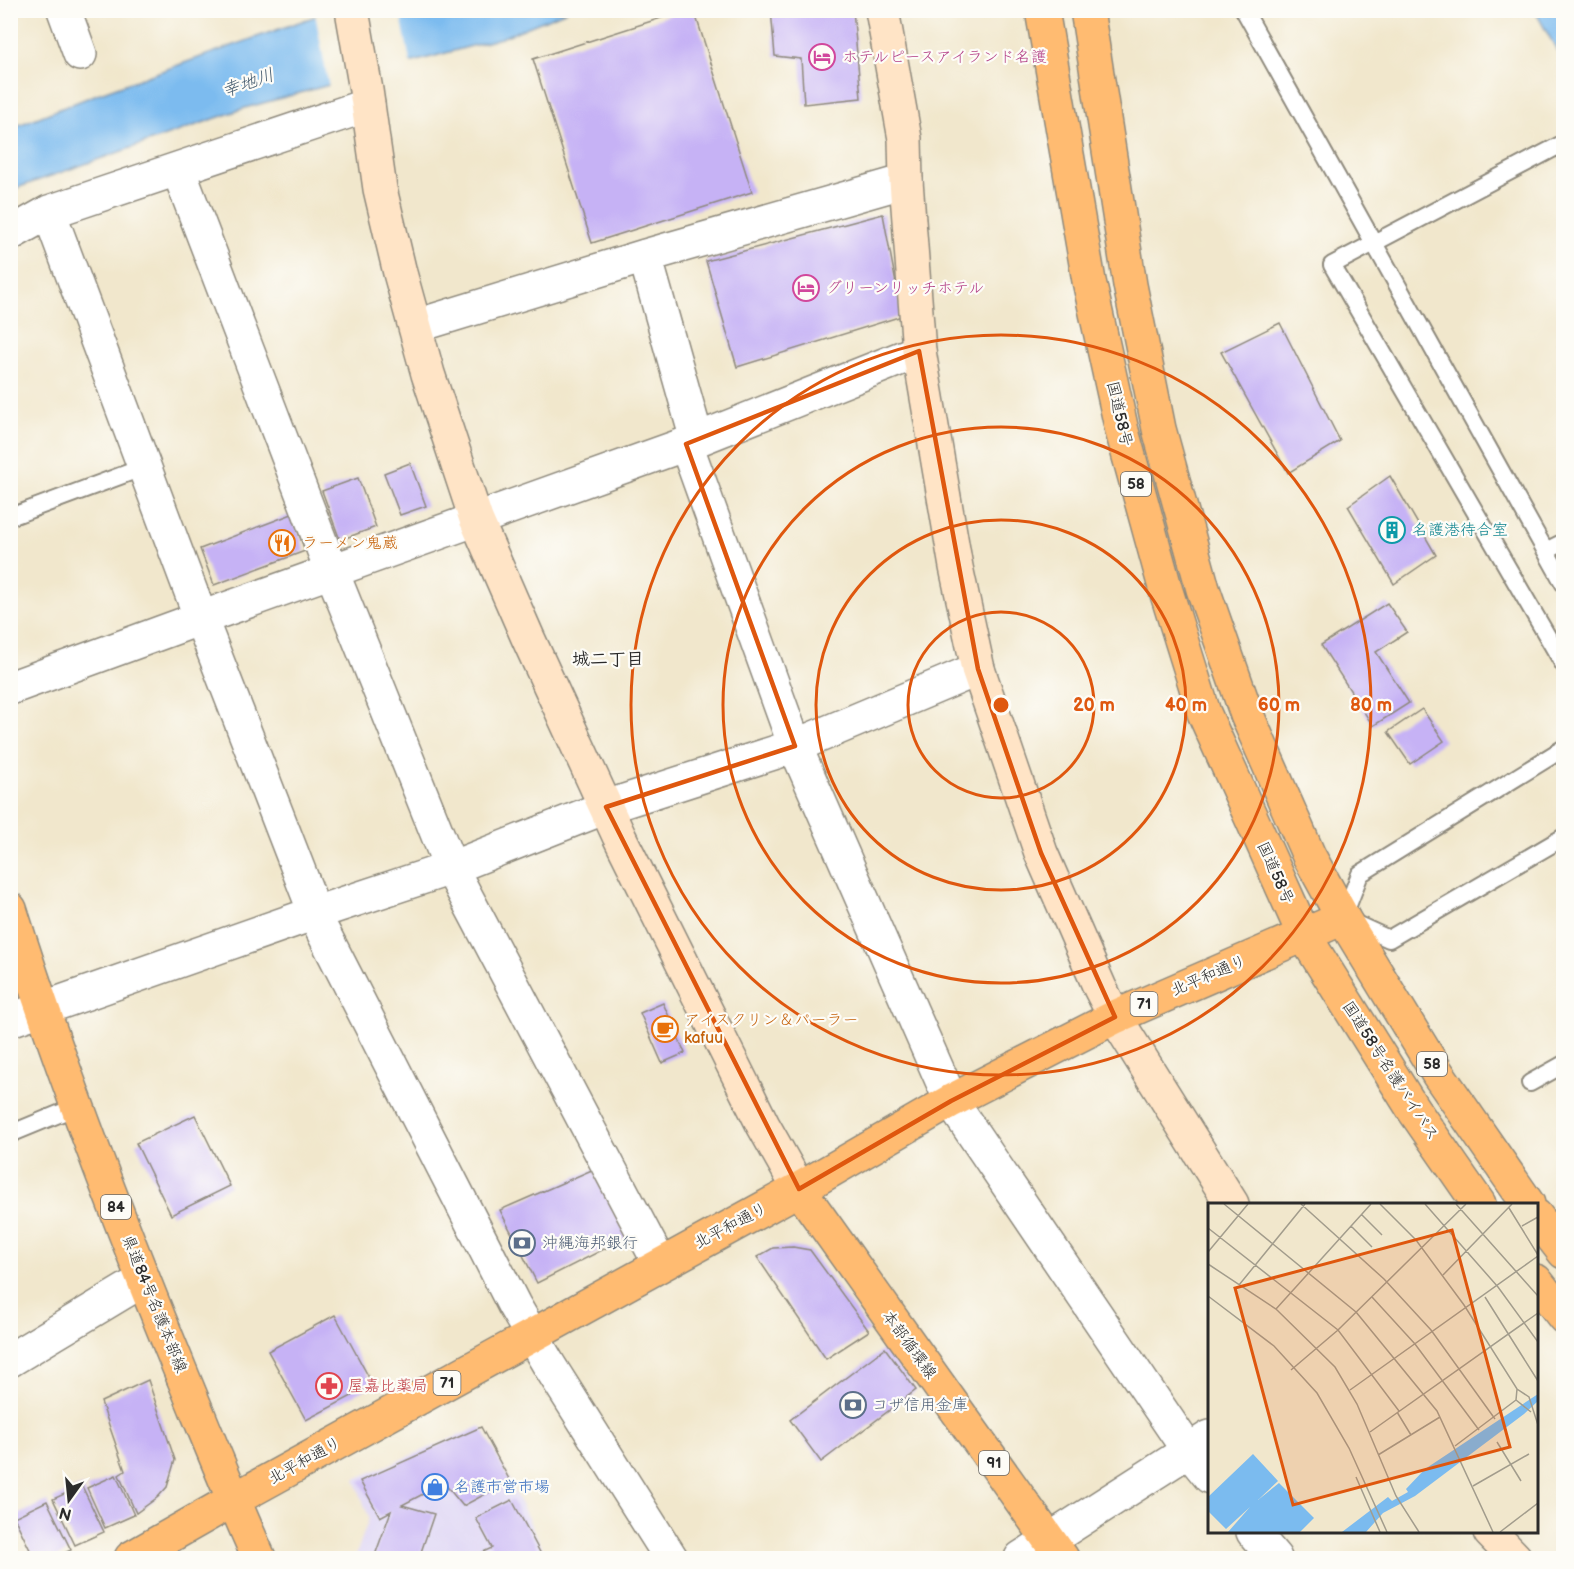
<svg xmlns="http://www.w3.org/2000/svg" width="1574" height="1569" viewBox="0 0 1574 1569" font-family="'Balsamiq Sans','Klee One',sans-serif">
	<rect width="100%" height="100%" fill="#fdfcf7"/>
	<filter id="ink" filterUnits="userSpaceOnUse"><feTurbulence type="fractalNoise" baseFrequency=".0167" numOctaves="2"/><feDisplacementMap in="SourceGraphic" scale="12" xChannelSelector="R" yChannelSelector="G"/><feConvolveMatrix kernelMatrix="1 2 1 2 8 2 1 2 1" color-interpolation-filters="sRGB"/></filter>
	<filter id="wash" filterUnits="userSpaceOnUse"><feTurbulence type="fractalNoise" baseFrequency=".008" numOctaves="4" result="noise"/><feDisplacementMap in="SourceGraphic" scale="24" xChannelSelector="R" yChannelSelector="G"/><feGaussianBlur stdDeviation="1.35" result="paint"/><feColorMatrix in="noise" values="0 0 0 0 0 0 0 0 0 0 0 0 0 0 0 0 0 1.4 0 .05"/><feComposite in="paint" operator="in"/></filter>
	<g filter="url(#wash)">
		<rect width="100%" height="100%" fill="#f1e7cc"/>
		<!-- built -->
		<path fill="#ded5f5" d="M481,1426L548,1558H355L369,1518L355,1479Z"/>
		<!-- water -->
		<path fill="#7bbbef" stroke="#53738d" stroke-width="1.5" d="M330,11H567L501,38L245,108L11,190V128L100,93Z
			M1535,11H1563V61Z"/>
		<!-- pier -->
		<path fill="#f1e7cc" d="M321,10L400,11L411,66L329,88L315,13Z"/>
		<g id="blocks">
			<!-- building -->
			<path fill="#c6b2f5" d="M686,10H694L752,192L592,243L533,59Z
				M771,10H853L861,98L804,104L801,59L775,56Z
				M883,214L902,316L737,367L706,261Z
				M1280,323L1340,441L1288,473L1221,352Z
				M410,463L426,506L400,515L384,473Z
				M1390,476L1436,555L1394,584L1348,506Z
				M358,478L376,527L340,540L322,491Z
				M292,514L305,551L214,585L200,549Z
				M1387,603L1407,632L1376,652L1409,703L1373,726L1321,645Z
				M1422,709L1444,741L1410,764L1388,732Z
				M663,1003L685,1053L662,1063L640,1013Z
				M195,1115L230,1186L171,1215L136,1143Z
				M594,1169L628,1237L537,1283L500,1210Z
				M793,1247L810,1250L869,1331L826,1359L757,1257L773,1248Z
				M335,1315L373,1385L306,1420L268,1351Z
				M885,1348L916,1390L821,1462L790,1420Z
				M148,1380L175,1460L167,1487L158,1497L136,1513L119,1475L125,1471L101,1402Z
				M481,1427L510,1481L463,1506L444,1483L402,1505L434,1514L419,1558H374L391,1511L380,1517L360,1481Z
				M116,1475L134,1515L105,1528L87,1488Z
				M82,1486L104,1532L75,1545L53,1499Z
				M512,1500L543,1558H470L492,1548L476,1518Z
				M47,1501L71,1550L54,1558H34L14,1517Z"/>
		</g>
	</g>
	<g filter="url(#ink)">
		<use href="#blocks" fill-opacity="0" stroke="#8e897c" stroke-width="1.5"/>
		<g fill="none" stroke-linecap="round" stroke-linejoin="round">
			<defs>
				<path id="lane" d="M1244,10L1564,584
					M1564,151L1560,145L1332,265L1564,665
					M10,517L144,467
					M1546,551L1564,542
					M1564,748L1360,874L1343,918L1389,939L1564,837
					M1530,1083L1564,1064
					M10,1134L78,1106"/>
				<path id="street" d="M64,10L80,54
					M178,169L332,572L451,868L660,1264
					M49,212L206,632L321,928L514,1305L549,1365L671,1558
					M10,234L49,212L368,105
					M645,256L697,440
					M416,326L645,256L906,181
					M686,444L795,746L951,1101L1188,1450L1210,1477
					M10,688L201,618L686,444L919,351
					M10,1020L315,913L451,868L606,807L795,746L978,669
					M10,1360L143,1280
					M1253,1532L1275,1558
					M1021,1558L1210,1437"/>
				<path id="secondary" d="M352,10L366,90L380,189L400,273L428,374L476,519L528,638L619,836L763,1125L799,1189
					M882,10L905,139L906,181L919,351L956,567L978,669L1041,853L1100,988L1115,1017L1232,1204
					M1490,1532L1515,1558"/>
				<path id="primary" d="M10,909C59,1065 118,1219 180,1370C206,1433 231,1496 259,1558
					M799,1189L1062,1558
					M131,1558L233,1500L799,1189L951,1101L1115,1017L1343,918"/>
				<path id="highway" d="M1042,10L1089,281L1122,431L1166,591L1204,713L1304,935L1413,1109L1479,1204
					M1087,10L1130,285L1159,429L1203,589L1247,715L1309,856L1343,918L1438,1074L1528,1204
					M1536,1216L1564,1252
					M1536,1281L1564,1317"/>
			</defs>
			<!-- lane casing -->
			<use href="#lane" stroke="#8e897c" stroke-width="20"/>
			<!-- street casing -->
			<use href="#street" stroke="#8e897c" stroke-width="36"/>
			<!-- secondary casing -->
			<use href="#secondary" stroke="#8e897c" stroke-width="36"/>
			<!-- primary casing -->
			<use href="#primary" stroke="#8e897c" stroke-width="36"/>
			<!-- highway casing -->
			<use href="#highway" stroke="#8e897c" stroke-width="36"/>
			<!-- lane -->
			<use href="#lane" stroke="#fff" stroke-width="16"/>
			<!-- street -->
			<use href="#street" stroke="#fff" stroke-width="33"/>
			<!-- secondary -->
			<use href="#secondary" stroke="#ffe4c6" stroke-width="33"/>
			<!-- primary -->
			<use href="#primary" stroke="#ffbb71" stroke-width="33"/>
			<!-- highway -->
			<use href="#highway" stroke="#ffbb71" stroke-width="33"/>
		</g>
	</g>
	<!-- marked area -->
	<path fill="none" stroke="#df570e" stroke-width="4.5" stroke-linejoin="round" d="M919,351L978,669L1041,853L1115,1017L951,1101L799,1189L606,807L795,746L686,444Z"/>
	<!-- distance rings -->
	<g fill="none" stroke="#df570e" stroke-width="3">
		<circle cx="1001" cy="705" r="93"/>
		<circle cx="1001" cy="705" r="185"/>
		<circle cx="1001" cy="705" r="278"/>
		<circle cx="1001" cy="705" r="370"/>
	</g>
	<!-- icons -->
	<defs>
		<symbol id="hotel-ring" viewBox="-11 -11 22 22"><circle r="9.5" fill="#fdfcf7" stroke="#d1479c" stroke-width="1.5"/><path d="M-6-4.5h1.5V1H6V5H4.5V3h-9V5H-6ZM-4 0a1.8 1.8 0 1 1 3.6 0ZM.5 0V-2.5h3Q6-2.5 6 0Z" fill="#d1479c"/></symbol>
		<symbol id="building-ring" viewBox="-11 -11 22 22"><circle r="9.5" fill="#fdfcf7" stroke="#0f9aa8" stroke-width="1.5"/><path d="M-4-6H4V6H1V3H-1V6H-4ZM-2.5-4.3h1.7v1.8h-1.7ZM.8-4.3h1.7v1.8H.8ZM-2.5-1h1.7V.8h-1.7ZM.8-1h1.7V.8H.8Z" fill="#0f9aa8"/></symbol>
		<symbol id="restaurant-ring" viewBox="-11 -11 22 22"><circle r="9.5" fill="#fdfcf7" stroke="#e8710a" stroke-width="1.5"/><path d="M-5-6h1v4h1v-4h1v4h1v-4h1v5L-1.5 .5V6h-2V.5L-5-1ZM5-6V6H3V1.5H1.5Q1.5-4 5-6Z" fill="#e8710a"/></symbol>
		<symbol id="cafe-ring" viewBox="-11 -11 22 22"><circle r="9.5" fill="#fdfcf7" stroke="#e8710a" stroke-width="1.5"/><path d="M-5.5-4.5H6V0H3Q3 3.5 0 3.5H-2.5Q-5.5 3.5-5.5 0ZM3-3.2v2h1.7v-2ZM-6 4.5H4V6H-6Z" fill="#e8710a"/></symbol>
		<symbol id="bank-ring" viewBox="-11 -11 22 22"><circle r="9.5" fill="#fdfcf7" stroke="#5c6f8a" stroke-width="1.5"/><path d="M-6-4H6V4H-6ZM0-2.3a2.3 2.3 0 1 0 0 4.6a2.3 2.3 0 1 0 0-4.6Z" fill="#5c6f8a"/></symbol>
		<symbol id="pharmacy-ring" viewBox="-11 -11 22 22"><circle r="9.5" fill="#fdfcf7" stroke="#e0444e" stroke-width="1.5"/><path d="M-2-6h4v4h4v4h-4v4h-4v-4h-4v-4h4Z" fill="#e0444e"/></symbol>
		<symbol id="shop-ring" viewBox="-11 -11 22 22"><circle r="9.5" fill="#fdfcf7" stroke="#3f7fe0" stroke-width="1.5"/><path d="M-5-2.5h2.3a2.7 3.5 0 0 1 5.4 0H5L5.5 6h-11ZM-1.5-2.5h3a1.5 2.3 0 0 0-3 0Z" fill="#3f7fe0"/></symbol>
	</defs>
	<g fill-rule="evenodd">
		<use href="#hotel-ring" x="807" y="42" width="30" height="30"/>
		<use href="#hotel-ring" x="791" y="273" width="30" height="30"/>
		<use href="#building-ring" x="1377" y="515" width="30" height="30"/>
		<use href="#restaurant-ring" x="267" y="528" width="30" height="30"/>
		<use href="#cafe-ring" x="650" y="1014" width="30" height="30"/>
		<use href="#bank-ring" x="507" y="1228" width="30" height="30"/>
		<use href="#pharmacy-ring" x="314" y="1371" width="30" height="30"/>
		<use href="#bank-ring" x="838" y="1390" width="30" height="30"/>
		<use href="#shop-ring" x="420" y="1472" width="30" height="30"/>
	</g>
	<g text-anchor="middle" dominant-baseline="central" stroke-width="4.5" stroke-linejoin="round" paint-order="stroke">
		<!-- shield labels -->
		<g fill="#fdfcf7" stroke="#6a6a68" stroke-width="1.5">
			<rect x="1121" y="472" width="30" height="24" rx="4.5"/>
			<rect x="1130.5" y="992" width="27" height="24" rx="4.5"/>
			<rect x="1417" y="1052" width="30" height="24" rx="4.5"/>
			<rect x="101" y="1195" width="30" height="24" rx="4.5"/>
			<rect x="433.5" y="1371" width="27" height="24" rx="4.5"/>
			<rect x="979" y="1451" width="30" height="24" rx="4.5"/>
		</g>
		<g font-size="15" font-weight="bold" fill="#2b2b2b">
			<text x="1136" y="484">58</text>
			<text x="1144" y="1004">71</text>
			<text x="1432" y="1064">58</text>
			<text x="116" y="1207">84</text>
			<text x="447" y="1383">71</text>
			<text x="994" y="1463">91</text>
		</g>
		<!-- hotel labels -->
		<g font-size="16" fill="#b23c85" stroke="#fdfcf7" text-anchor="start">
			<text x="842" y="57">ホテルピースアイランド名護</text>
			<text x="826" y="288">グリーンリッチホテル</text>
		</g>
		<!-- street labels -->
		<g font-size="16" fill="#2b2b2b" stroke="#fdfcf7">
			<text transform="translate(1119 414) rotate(77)">国道58号</text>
			<text transform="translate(1275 873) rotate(66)">国道58号</text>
			<text transform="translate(1209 976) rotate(-23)">北平和通り</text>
			<text transform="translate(1390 1071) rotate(57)">国道58号名護バイパス</text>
			<text transform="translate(731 1226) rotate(-28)">北平和通り</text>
			<text transform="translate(154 1304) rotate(68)">県道84号名護本部線</text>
			<text transform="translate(909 1345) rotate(54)">本部循環線</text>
			<text transform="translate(305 1461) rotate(-29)">北平和通り</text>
		</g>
		<!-- culture labels -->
		<g font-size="16" fill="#0d838f" stroke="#fdfcf7" text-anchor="start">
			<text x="1412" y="530">名護港待合室</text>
		</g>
		<!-- food labels -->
		<g font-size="16" fill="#c56008" stroke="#fdfcf7" text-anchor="start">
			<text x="302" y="543">ラーメン鬼蔵</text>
			<text x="684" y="1020">アイスクリン＆パーラー<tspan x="684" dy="18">kafuu</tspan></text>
		</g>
		<!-- service labels -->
		<g font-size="16" fill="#4e5e75" stroke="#fdfcf7" text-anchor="start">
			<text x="542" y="1243">沖縄海邦銀行</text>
			<text x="872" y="1405">コザ信用金庫</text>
		</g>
		<!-- health labels -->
		<g font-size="16" fill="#be3a42" stroke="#fdfcf7" text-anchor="start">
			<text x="348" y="1386">屋嘉比薬局</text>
		</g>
		<!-- shop labels -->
		<g font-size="16" fill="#366cbe" stroke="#fdfcf7" text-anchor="start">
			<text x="454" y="1487">名護市営市場</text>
		</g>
		<!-- water labels -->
		<g font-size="18" font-style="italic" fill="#475d70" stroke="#fdfcf7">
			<text transform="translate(248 83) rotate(-19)">幸地川</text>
		</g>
		<!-- neighbourhood labels -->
		<g font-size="18" font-weight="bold" fill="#2b2b2b" stroke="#fdfcf7">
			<text x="608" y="659">城二丁目</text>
		</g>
	</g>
	<!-- overview -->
	<g transform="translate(1208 1203)">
		<rect width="330" height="330" fill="#f1e7cc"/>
		<path d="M330,191V198L316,211L207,293L175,310L158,329H134L180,294L184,298L200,289L198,286L217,266ZM45,251L70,278L50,297L71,280L106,315L92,329H20L42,304L18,326L0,308V294Z" fill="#7bbbef"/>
		<path fill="none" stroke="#a29c8c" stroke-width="1.5" d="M16,1L148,109M93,1L176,76L223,127L287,216M172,1L208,37L256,102L309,186L321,194L330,222M217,1L290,84L330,139M248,1L330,93M301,5L330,52M153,11L174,32M143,23L164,44M314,23L330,14M0,25L130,127L191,208M0,49L40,1M0,61L68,106L127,164L149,201L188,293L211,329M235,72L304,1M31,82L97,1M0,93L66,143L109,190L141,245L179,329M164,94L207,141L271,227M277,94L330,178M68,106L163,1M148,109L229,208L285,329M83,167L130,127L258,1M309,186L308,197L323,209M142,187L330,53M189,209L203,232M162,229L330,110M289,239L313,278M247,243L308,197M170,252L232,214M148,274L172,329M265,283L321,251M292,329L330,300"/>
		<path fill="#df570e" fill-opacity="0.15" stroke="#df570e" stroke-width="3" d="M244,27L302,244L85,302L27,85Z"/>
		<rect width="330" height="330" fill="none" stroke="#2b2b2b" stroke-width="3"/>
	</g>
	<circle cx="1001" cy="705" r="9" fill="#df570e" stroke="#fdfcf7" stroke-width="3"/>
	<g font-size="18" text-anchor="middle" font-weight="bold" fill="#df570e" stroke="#fdfcf7" stroke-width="4.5" stroke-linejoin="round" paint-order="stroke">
		<text x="1094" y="711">20 m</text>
		<text x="1186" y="711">40 m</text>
		<text x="1279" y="711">60 m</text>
		<text x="1371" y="711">80 m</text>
	</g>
	<!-- margin -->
	<rect width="1574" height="1569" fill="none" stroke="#fdfcf7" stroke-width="36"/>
	<!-- north arrow -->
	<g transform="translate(69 1500) rotate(195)" stroke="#fdfcf7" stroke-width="4.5" paint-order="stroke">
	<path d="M0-4.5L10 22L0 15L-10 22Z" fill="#2b2b2b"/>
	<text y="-9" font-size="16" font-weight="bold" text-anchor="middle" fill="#2b2b2b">N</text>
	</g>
</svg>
